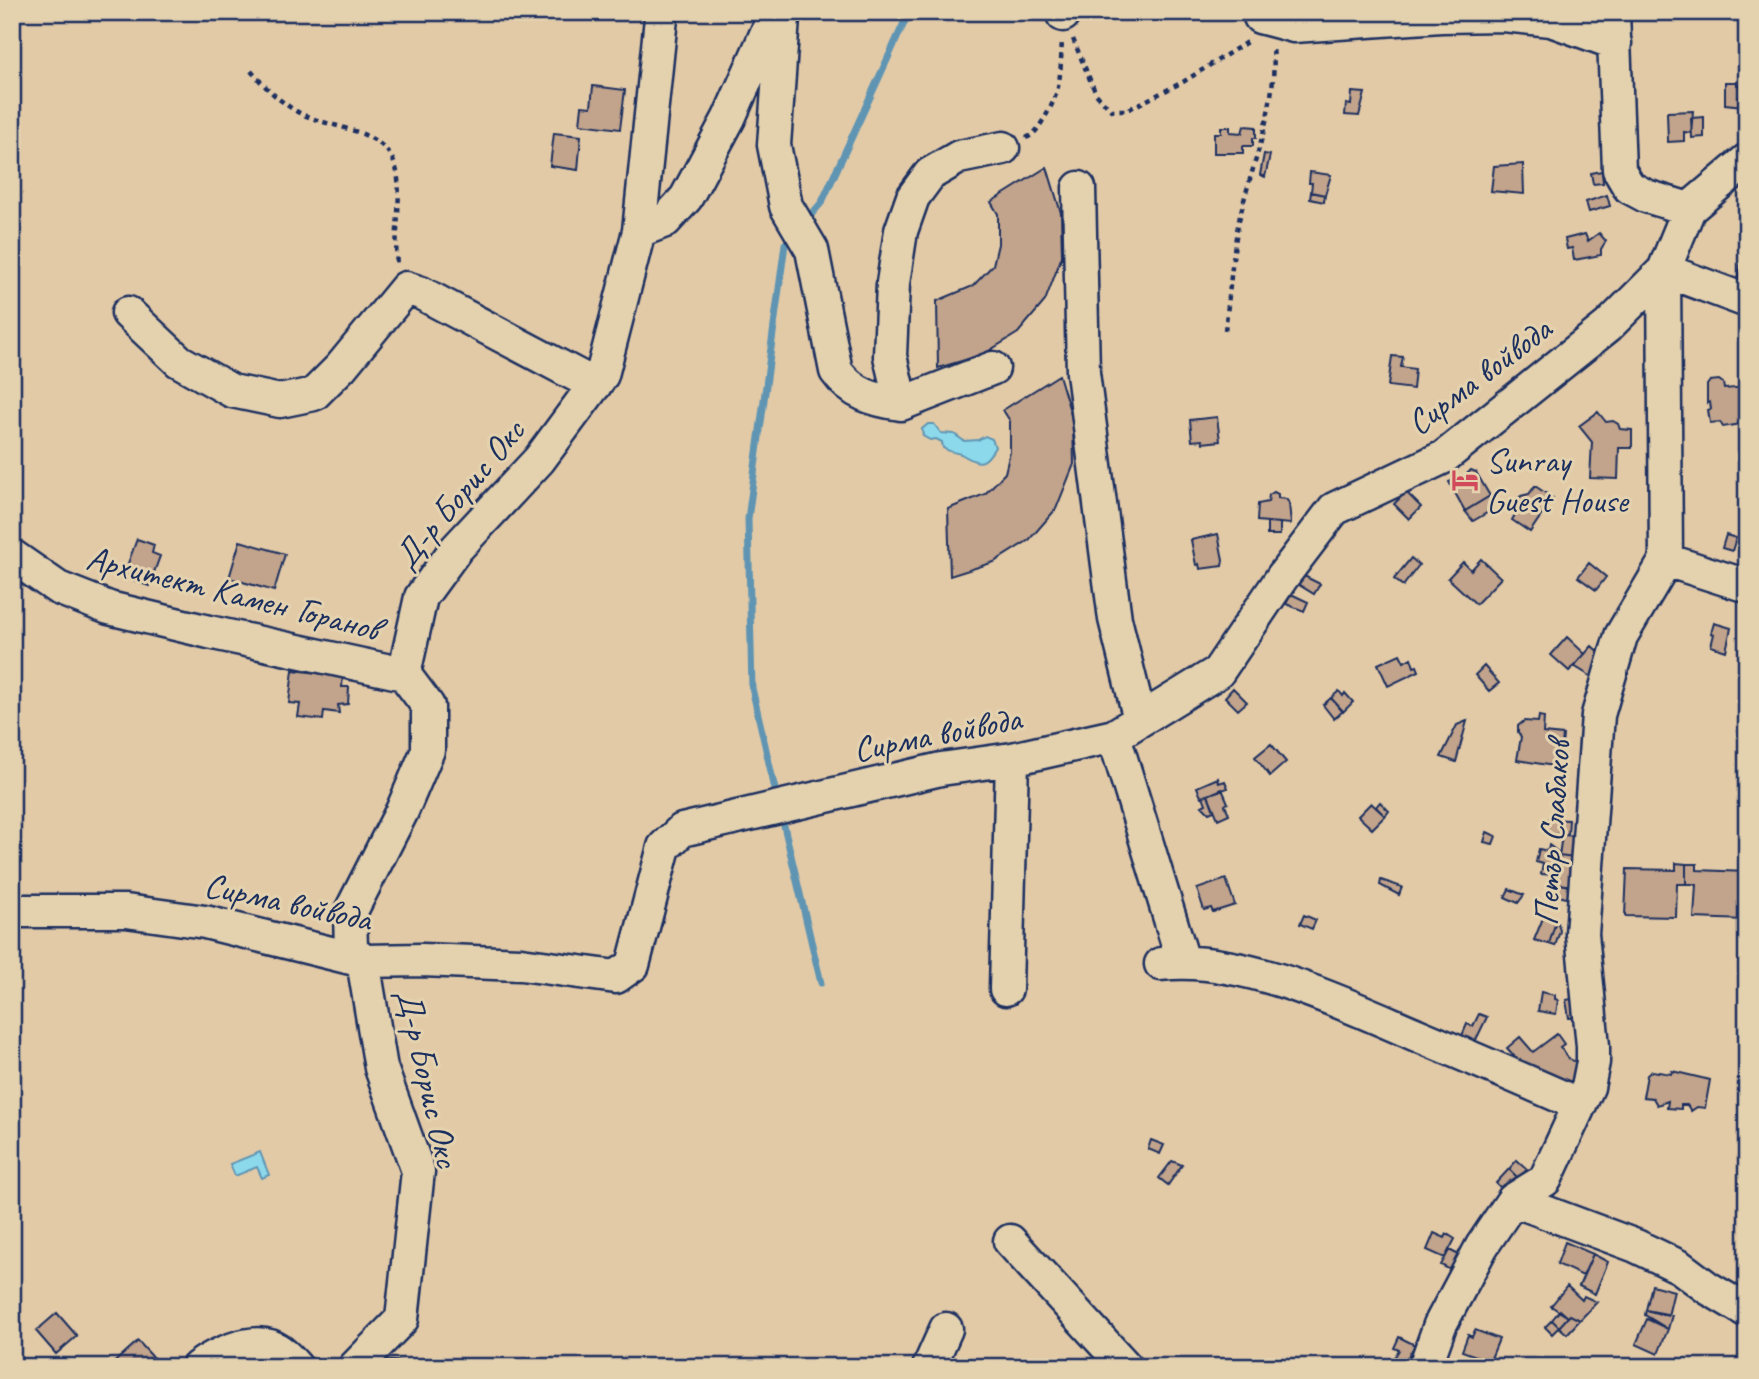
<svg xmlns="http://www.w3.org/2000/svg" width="1759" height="1379" viewBox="0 0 1759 1379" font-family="Caveat,sans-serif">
	<rect width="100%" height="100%" fill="#e3caa7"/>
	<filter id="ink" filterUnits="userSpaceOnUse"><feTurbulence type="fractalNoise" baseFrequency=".0143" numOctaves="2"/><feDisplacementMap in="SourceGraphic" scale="14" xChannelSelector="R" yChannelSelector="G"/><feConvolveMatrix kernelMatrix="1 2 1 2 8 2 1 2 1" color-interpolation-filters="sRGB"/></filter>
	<g filter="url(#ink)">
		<!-- water -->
		<path fill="#8dd9ec" stroke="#5f95b3" stroke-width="2" d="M928,424H934L941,433L954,434L964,441L978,440L985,436L992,439L995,447C984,467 978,464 961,454C955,452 949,452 943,448L942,442L936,439L930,440L923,436L922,429Z
			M260,1152L269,1175L262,1178L257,1167L235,1176L230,1164Z"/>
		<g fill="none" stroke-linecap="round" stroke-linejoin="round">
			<!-- stream -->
			<path stroke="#5f95b3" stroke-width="7" d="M804,223L822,202L909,12
				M777,798L752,688L748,519L785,244L794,234
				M781,813L821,983"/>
		</g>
		<!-- building -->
		<path fill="#c2a38b" stroke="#1b2f5e" stroke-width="2" d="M1725,82H1737V85L1745,86L1746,91L1739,97L1744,106L1725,104Z
			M593,86L625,90L620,129L580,124L582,106L591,107Z
			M1352,92L1365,93L1359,116L1345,115L1346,104L1351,105Z
			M1693,111L1691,133L1684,132V141L1668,142L1667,112Z
			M1704,117V137L1692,138L1691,118Z
			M1244,126L1256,127V138H1253V146H1243V153H1214V133H1221V127H1230V132L1242,133Z
			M554,133L581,136L578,170L550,166Z
			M1264,154L1270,155L1265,177L1260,175Z
			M1523,164L1524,194L1491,191L1494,166Z
			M1047,167L1061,213L1062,256L1045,301L1018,333L982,355L938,368L937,301L973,286L993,265L998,244V214L991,202Z
			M1602,171L1603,183L1593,184L1591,173Z
			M1310,172L1331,175L1325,195L1311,192L1312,183H1309Z
			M1311,192L1325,195L1324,202L1310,199Z
			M1607,195L1610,206L1589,212L1586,202Z
			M1599,233L1606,241L1601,249V255L1574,260L1572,248L1567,249L1565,239L1585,234L1588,241Z
			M1744,250L1747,251V268L1740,266Z
			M1740,266L1747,268V282L1737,280Z
			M1392,356L1403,357L1401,367L1415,369L1413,389L1388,386Z
			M1059,375L1073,421L1074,464L1056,509L1029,540L994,562L950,576L948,509L985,494L1005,473L1010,452V421L1003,410Z
			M1719,380L1723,383L1724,389L1747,387V423L1723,427L1720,422L1710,423L1708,410L1711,409L1710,402L1707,403V385L1710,381Z
			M1598,412L1606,422L1613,421L1618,424L1620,429L1632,430V448H1619L1618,479L1590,478L1592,442L1579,426Z
			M1217,417L1220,441L1203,443L1202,440L1192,441L1190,420Z
			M1471,470L1476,472L1490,496L1465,511L1449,482L1458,478L1462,479Z
			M1535,486L1553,498L1530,532L1512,520L1517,511L1518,499L1521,496L1529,494Z
			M1274,492L1278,494V498L1286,499L1289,503L1291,524L1257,521L1258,504L1268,502L1269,495Z
			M1406,492L1421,507L1409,519L1394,504Z
			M1490,496L1495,500L1490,511L1473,521L1465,511Z
			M1267,522L1280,523V535H1267Z
			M1218,534L1223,560L1222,566L1200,569L1199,564L1196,565L1191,540Z
			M1726,535L1736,538L1732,551L1722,548Z
			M137,539L154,545L152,553L160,556L149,586L123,577Z
			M240,541L285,554L274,591L229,578Z
			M1411,558L1419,565L1403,586L1394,579Z
			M1481,559L1501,578L1476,604L1448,578L1463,562L1471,570Z
			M1589,563L1606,577L1596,590L1578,577Z
			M1300,574L1320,584L1314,594L1296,583Z
			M1291,594L1308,602L1304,611L1286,604Z
			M1714,623L1731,628L1726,651L1711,646L1714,634L1711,633Z
			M1567,637L1585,654L1569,671L1551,655Z
			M1592,646L1603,656L1595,679L1574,666Z
			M1400,654L1404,662L1411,658L1414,667L1417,666L1419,671L1388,686L1378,664Z
			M1484,666L1499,683L1489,691L1475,675Z
			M293,670L343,676L342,687H349L348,704L338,705L339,713L324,711L323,720L298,717L300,704L289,703Z
			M1233,688L1247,702L1238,710L1225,697Z
			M1339,691L1343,696L1345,693L1353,702L1343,712L1331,698Z
			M1331,698L1343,711L1334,719L1323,705Z
			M1539,716L1544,717L1543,733L1563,735L1560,767L1517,760L1521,737L1518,732V726L1524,721L1538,722Z
			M1467,721L1456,762L1441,757L1457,725Z
			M1271,744L1286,762L1270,776L1255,757Z
			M1218,778L1219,783L1225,781L1228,788L1201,797L1197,787Z
			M1222,789L1228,803L1225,805L1229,814L1218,819L1208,795Z
			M1208,795L1214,811L1209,813L1202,806L1206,804L1203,796Z
			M1380,802L1389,811L1385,816L1376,807Z
			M1371,803L1385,816L1372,829L1358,816Z
			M1547,819L1569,820L1568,835L1545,834Z
			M1487,832L1496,836L1493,844L1484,842Z
			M1562,835L1576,836L1574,858L1559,856Z
			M1549,845L1559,853L1556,875L1541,874L1543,864L1536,862L1539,849L1548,851Z
			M1559,856L1574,858L1570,886L1555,883Z
			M1676,863L1686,864V884H1677L1676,917L1625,916L1627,869L1676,870Z
			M1686,864H1697V870L1747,872L1745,920L1694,918L1696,884H1686Z
			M1226,879L1235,905L1213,912L1211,908L1204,910L1197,889Z
			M1381,880L1402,887L1399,895L1380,885Z
			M1555,883L1572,886L1569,899L1553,894Z
			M1509,889L1524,895L1518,903L1505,897Z
			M1304,915L1316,920L1312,929L1300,924Z
			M1543,918L1556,921L1549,944L1534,940Z
			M1556,921L1558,923L1560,931L1555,946L1549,944Z
			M1541,992L1555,995V999L1558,1000L1556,1014L1538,1011Z
			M1578,998L1582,1016L1569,1018L1566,1000Z
			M1479,1014L1487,1017L1474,1044L1461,1038L1467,1024L1473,1026Z
			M1557,1034L1564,1044L1560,1047L1569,1059L1583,1065L1570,1084L1551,1075L1549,1078H1534L1507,1048L1520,1037L1533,1052Z
			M1747,1043V1074L1740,1066L1742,1047Z
			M1652,1071L1671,1074L1672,1071L1710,1080L1705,1108L1697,1107L1691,1111L1687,1105H1681V1109L1667,1108L1668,1101L1657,1105L1653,1098L1643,1097L1647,1075Z
			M1151,1140L1164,1145L1160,1154L1148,1149Z
			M1517,1160L1527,1169L1519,1179L1509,1169Z
			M1172,1161L1182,1165L1168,1185L1159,1178Z
			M1509,1169L1519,1179L1505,1192L1496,1183Z
			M1434,1233L1445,1238L1447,1234L1455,1239L1445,1258L1427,1250Z
			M1565,1242L1593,1254L1583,1276L1557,1264Z
			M1449,1250L1465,1258L1456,1273L1441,1265Z
			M1593,1254L1608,1262L1595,1294L1579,1286Z
			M1652,1285L1674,1291L1668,1316L1646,1310Z
			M1567,1286L1582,1300L1584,1296L1597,1302L1580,1320L1570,1315L1568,1317L1551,1306Z
			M1560,1310L1568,1317L1559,1327L1552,1320Z
			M1646,1310L1672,1315L1668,1329L1645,1315Z
			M57,1313L77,1336L56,1354L36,1331Z
			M1570,1315L1580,1320L1567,1334L1559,1327Z
			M1647,1319L1668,1329L1658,1354L1636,1344Z
			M1552,1320L1559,1327L1552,1334L1545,1327Z
			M1475,1330L1499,1339L1490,1361L1462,1351L1468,1335L1472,1337Z
			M1399,1337L1415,1345L1402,1367H1388L1399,1350L1394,1348Z
			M138,1341L159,1364L156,1367H109Z
			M385,1360L414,1363L413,1367H384Z"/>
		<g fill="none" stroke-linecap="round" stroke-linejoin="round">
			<defs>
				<path id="minor" d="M1613,12L1619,170L1629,187L1646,196L1689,209
					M1063,15V12
					M1260,17L1294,26L1441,16L1503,15L1551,20L1615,43
					M783,18L774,145L786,206L812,250L836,371C852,394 874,400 901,404
					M1079,188L1083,373L1115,619L1140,720
					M639,231L661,18L659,12
					M128,313L179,361L232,391L280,401L314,394L341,367L406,288L421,293L595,385
					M993,368L901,404L890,356L893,283L901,231L913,197L930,174L959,157L1003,148
					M12,556L58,588L109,608L209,632L404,674
					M1666,560L1747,586
					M1114,736L1183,961
					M12,911H126L205,922L363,961L422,960L521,964L616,977L633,965L664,847L682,830L941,769L1012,759L1114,736L1218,672L1283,576L1334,509L1444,457L1608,326L1664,270L1689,209L1747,160
					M1161,964C1240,954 1345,1004 1417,1035C1472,1058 1526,1081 1580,1105
					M1006,989L1012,759
					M1513,1200L1636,1246L1680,1267L1708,1288L1747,1311
					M1010,1241L1126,1367
					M198,1367C214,1355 249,1339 270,1346C281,1350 289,1359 296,1367
					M355,1367L402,1319L418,1171L381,1068L363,961L351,949L350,913L402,811L428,750V706L404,674L421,597L456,549L539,460L602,375L639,231L665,221L686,198L729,118L776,12
					M929,1367L946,1329
					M1425,1367L1440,1325L1482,1246L1513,1200L1545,1180L1588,1087L1593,1062V1046L1582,934L1598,715L1621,636L1666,560L1664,270L1747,301"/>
			</defs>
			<!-- minor casing -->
			<use href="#minor" stroke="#1b2f5e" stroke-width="37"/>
			<!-- path -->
			<path stroke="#1b2f5e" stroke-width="4.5" stroke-dasharray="5 5" stroke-linecap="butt" d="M1073,39L1096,94L1111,110H1127L1183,82L1250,40
				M251,71C265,87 278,100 296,111C330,131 387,125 397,172C402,199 394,236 397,265
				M1026,138C1034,135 1037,130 1042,122C1062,91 1060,76 1062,40
				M1225,330C1230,294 1232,251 1240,216C1253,161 1278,105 1273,47"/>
			<!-- minor -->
			<use href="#minor" stroke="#e4d2af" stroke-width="32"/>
		</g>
	</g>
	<!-- icons -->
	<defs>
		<symbol id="hotel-bare" viewBox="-9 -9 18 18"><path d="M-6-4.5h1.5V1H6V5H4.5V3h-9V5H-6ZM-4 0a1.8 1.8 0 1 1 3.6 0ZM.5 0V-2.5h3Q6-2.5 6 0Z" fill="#d1495b" stroke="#e4d2af" stroke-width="2.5" paint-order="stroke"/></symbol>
	</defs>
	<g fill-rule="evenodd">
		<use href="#hotel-bare" x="1446" y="461" width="38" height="38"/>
	</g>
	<g text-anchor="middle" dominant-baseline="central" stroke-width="6" stroke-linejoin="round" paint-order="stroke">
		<!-- street labels -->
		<g font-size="35" fill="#1b2f5e" stroke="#e4d2af">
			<text transform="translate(1479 376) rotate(-37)">Сирма войвода</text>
			<text transform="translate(459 494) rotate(-50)">Д-р Борис Окс</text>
			<text transform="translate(233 593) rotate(14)">Архитект Камен Горанов</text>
			<text transform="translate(937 734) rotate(-11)">Сирма войвода</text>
			<text transform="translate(1552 833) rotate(-86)">Петър Слабаков</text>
			<text transform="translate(288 902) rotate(12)">Сирма войвода</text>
			<text transform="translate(428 1078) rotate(77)">Д-р Борис Окс</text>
		</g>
		<!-- poi labels -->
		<g font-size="35" fill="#1b2f5e" stroke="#e4d2af" text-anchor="start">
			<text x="1486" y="460">Sunray<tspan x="1486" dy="40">Guest House</tspan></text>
		</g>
	</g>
	<!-- margin -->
	<rect width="1759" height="1379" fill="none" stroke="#e4d2af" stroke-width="42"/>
	<rect x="21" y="21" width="1717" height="1337" fill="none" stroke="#1b2f5e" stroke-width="2.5" filter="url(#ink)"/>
</svg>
